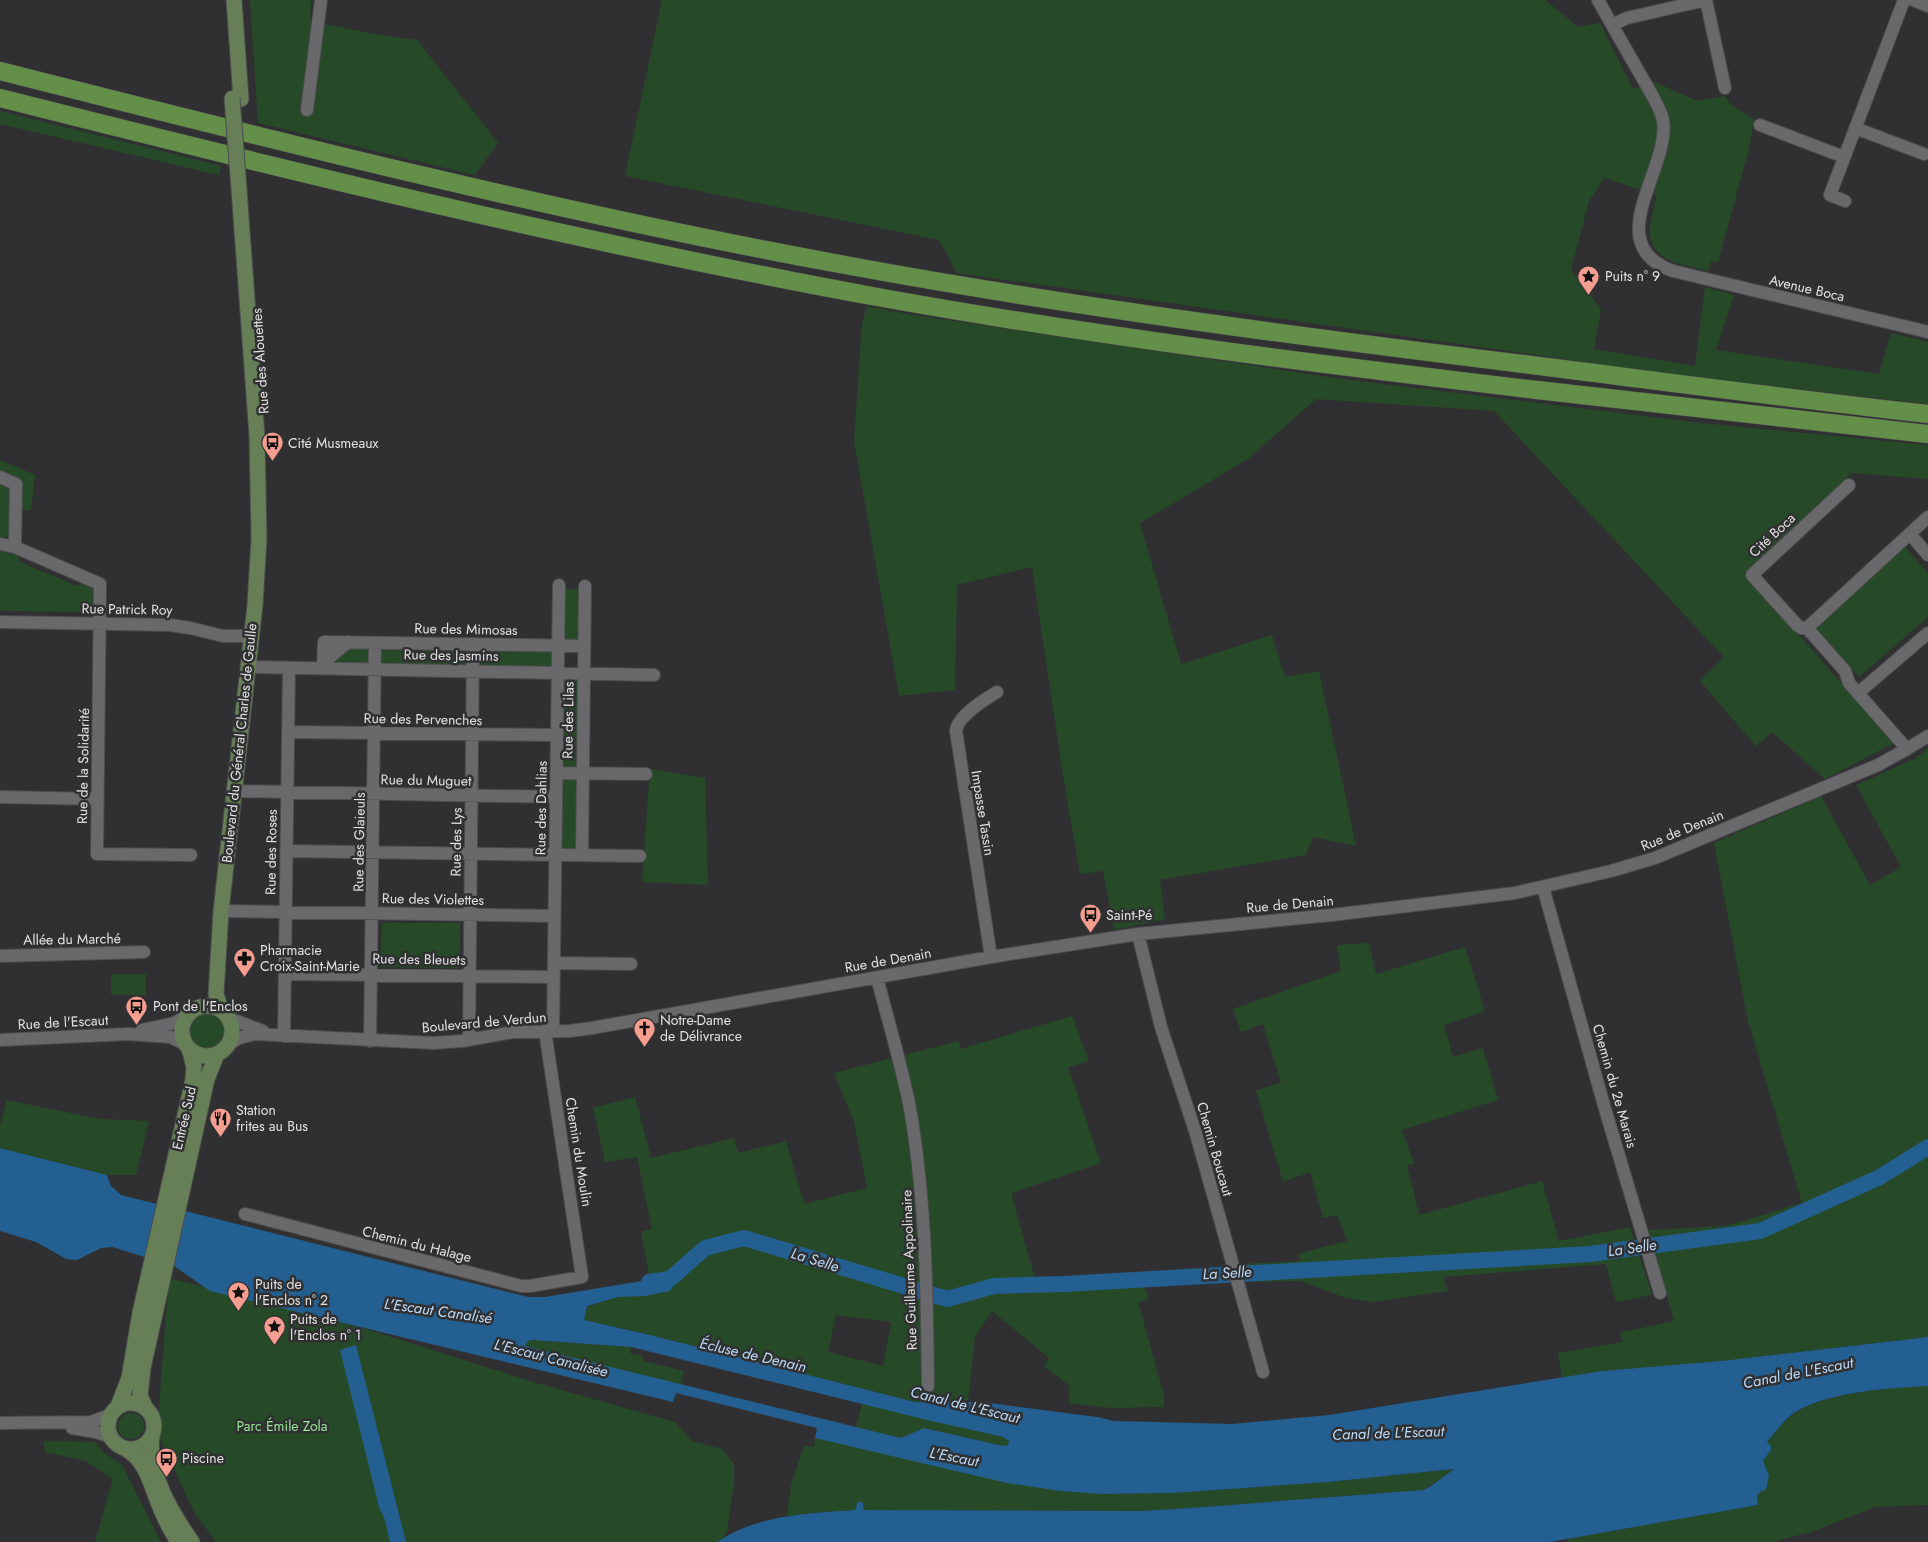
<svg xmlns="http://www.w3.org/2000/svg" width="1928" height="1542" viewBox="0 0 1928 1542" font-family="Jost,sans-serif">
	<rect width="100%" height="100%" fill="#303032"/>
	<!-- green -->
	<path fill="#264a27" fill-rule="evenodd" d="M250,0H311L310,21L374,34L417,40L498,143L475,175L258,123Z
		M662,0H1545L1578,27L1600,23L1633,89L1654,82L1697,101L1725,96L1730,104L1754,119L1749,149L1718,262L1711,261L1709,271C1683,265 1646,261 1650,226C1651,216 1655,205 1657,195L1604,178L1589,201L1571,270L1601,309L1594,349L1695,366L1705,287L1734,295L1716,350L1879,374L1891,333L1928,342V404L1692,377L957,273L939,240L625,176Z
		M0,111L221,166L219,175L0,124Z
		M867,306L907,314L1335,378L1701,423L1928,445V479L1852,473L1744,573L1894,743L1825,779L1772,732L1756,746L1700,681L1724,657L1494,411L1316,399L1248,459L1140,523L1181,664L1272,635L1285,677L1319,671L1356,846L1313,837L1306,855L1160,880L1165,919L1114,930L1103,871L1080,874L1063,775L1032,567L957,585L955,690L899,696L854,441L862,323Z
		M0,460L35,475L31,510H11L10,537H0Z
		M1905,547L1928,573V617L1859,677L1816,628Z
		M0,551L17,555L20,562L77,586L83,583L93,589V612L0,611Z
		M562,589H581L582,642H562Z
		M347,647L370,649V666H328Z
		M381,648L468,649V665L381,664Z
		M481,650L554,651V667L481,665Z
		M562,676H580L579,768H561Z
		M1928,748V1337L1721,1361L1602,1371L1562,1378L1558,1353L1623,1342L1619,1333L1674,1321L1648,1230L1726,1226L1802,1203L1748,1021L1714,843L1821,796L1870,885L1901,867L1856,785L1916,758Z
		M650,769L705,778L708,885L642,882Z
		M560,779H579L578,850H559Z
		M382,923H460V968L380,967Z
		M1369,943L1376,974L1465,947L1485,1011L1444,1025L1453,1057L1483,1048L1498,1100L1402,1130L1414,1164L1407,1165L1419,1215L1542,1181L1559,1241L1630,1227L1652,1295L1616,1302L1606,1264L1443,1277L1448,1291L1372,1302L1346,1298L1300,1281L1242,1282L1239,1264L1300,1261L1298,1254L1347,1241L1337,1215L1323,1218L1310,1172L1283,1182L1256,1090L1281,1083L1263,1024L1241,1032L1233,1009L1341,971L1337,945Z
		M111,974H146V995H111Z
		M190 1031a17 17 0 1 1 34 0a17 17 0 1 1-34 0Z
		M1072,1016L1089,1061L1068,1067L1101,1163L1011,1193L1035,1279L1140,1273L1149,1299L1138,1302L1164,1395V1407L1111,1408L1069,1403L1070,1386L1044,1366L1049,1358L992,1311L975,1337L968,1402H915L650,1335L584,1320L587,1307L618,1296H645L669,1291L676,1282L666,1277L650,1280L641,1232L652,1229L637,1157L605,1162L593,1108L635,1097L651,1158L734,1138L738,1153L786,1141L804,1204L867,1188L854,1122L834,1073L959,1041L960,1049ZM836,1315L891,1322L883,1366L828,1352Z
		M7,1100L100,1119L149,1121L136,1175H107L0,1148V1126Z
		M169,1278L369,1330L540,1384L675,1422L692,1441L722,1449L734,1464V1483L727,1531L723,1538L717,1542H216L194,1512L157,1432Z
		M528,1340L631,1347L630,1353L643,1356V1361L684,1371L681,1385L525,1346Z
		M1928,1386V1505L1875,1507L1814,1531L1772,1542H1567V1539L1758,1505L1757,1496L1761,1490H1766L1769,1476L1763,1461L1771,1450L1767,1443C1774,1434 1781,1424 1790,1417C1820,1392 1890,1388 1928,1386Z
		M862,1403L1003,1437L1009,1441L1008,1446H1003L924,1428L901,1438L856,1427Z
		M118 1426a13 13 0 1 1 26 0a13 13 0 1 1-26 0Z
		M815,1438L1102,1494L1173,1493L1328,1482L1455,1469L1423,1490L1191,1508L1140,1511L864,1510L863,1503L858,1502L855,1510L808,1513L787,1517L791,1484L804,1446L814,1447Z
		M44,1441L95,1442L103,1452L122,1465L161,1542H95L113,1479L86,1461L45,1452Z"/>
	<!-- water -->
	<path fill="#236091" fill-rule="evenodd" d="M0,1148L107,1175L111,1186L121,1195L528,1297H545L666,1277L676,1281L670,1291L645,1296L618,1297L587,1306L584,1320L650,1335L915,1402H982L1097,1417L1114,1421L1232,1424L1329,1415L1602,1371L1721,1361L1928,1337V1386C1890,1388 1820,1392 1790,1416C1781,1424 1774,1434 1767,1442L1771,1446V1450L1763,1461L1769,1476L1766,1490L1761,1491L1757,1496L1758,1505L1550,1542H717C757,1515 808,1513 855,1510L858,1501L863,1503L864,1510L1140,1511L1191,1508L1423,1490L1431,1486L1454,1469L1328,1482L1173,1493L1102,1494L1061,1491L1007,1483L815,1438L817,1428L676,1393L673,1402L210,1291L174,1266L112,1247L101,1248L77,1260L66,1259L36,1242L0,1231ZM532,1340L631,1347L927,1420L1003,1437L1009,1441L1008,1445L1003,1446L924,1428L901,1438L525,1346L528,1341Z
		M356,1345L406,1542H390L385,1520L379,1507L340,1350Z"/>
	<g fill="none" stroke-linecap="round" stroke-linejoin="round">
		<!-- river -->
		<path stroke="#236091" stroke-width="16" d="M649,1282L670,1279L705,1248L744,1238L947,1299L994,1286L1064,1284L1590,1254L1760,1231L1880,1177L1928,1147"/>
		<defs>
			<path id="minor" d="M1598,0C1613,27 1628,53 1643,79C1650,92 1660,106 1663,120C1671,169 1598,244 1673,271L1928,332
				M1706,0L1725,88
				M1913,0L1928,6
				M1612,25L1627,18L1706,0
				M307,110L321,0
				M1760,125L1844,157
				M1855,128L1924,154
				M1845,201L1830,195L1904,0
				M0,477L16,484L15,547
				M1910,534L1928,555
				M0,544L15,547L100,584L97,854L191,855
				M0,622L170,625L190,628L223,636H252
				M1807,628H1801L1797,625L1752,575L1849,485
				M248,667L654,675
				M323,669L324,642L584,646
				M323,669L330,657L348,642
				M1858,693L1928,633
				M288,732L557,735
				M1907,749L1849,683L1845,671L1807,628L1928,517
				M556,773L646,774
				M235,791L556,797
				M0,797L97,799
				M286,851L640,856
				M582,855L585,586
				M1543,887L1605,1109L1660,1293
				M221,911L554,916
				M1138,934L1161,1027L1196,1134L1263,1372
				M0,956L144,952
				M991,957L956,731C957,717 985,699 997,692
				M554,963L631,964
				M285,974L553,977
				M877,977C888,1022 903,1068 911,1114C926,1205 927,1294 928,1386
				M229,1018L263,1031
				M142,1030L174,1023L185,1017
				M553,1031L559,585
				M284,1036L289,668
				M469,1039L473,644
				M0,1040L128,1034L170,1037L185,1044
				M370,1041L375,643
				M229,1044L239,1038L255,1034L434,1043L462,1041L513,1032L570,1031L592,1028L991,957L1138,934L1332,915L1515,893L1611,871L1655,858L1878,765L1907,749L1928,736
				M245,1214L521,1286H530L582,1277L545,1031
				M0,1423L91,1422L110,1415
				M72,1428L96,1432L111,1437"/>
			<path id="major" d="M234,0L241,99
				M182 1031a25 25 0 1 1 50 0a25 25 0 1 1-50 0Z
				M221,1010L216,994L221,911L255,605L259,539L257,436L239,189
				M108 1426a23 23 0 1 1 46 0a23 23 0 1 1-46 0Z
				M118,1406L129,1378L140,1313L193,1080L194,1067L189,1048
				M145,1407L140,1395L143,1368L207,1079L217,1054
				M152,1436C147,1473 172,1513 192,1542
				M126,1449C147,1461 151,1486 160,1507C165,1519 171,1531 178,1542"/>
			<path id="highway" d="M0,71C280,142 561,213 845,265C1078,308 1312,338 1547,367C1674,383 1801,400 1928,414
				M0,98C293,172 586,244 883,298C1100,337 1318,364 1537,390C1667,405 1797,420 1928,434"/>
		</defs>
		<!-- minor casing -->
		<use href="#minor" stroke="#4c4c4e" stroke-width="14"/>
		<!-- major casing -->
		<use href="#major" stroke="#4c4c4e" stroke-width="17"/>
		<!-- highway casing -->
		<use href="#highway" stroke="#4c4c4e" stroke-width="19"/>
		<!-- minor -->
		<use href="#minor" stroke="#69686b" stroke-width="12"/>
		<!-- major -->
		<use href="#major" stroke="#667f56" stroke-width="15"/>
		<!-- highway -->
		<use href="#highway" stroke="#648f48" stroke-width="18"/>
		<defs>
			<path id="major-bridge" d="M232,98L239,189"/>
		</defs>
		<!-- major-bridge casing -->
		<use href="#major-bridge" stroke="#4c4c4e" stroke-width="17" stroke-linecap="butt"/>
		<!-- major-bridge -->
		<use href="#major-bridge" stroke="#667f56" stroke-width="15"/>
	</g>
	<!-- icons -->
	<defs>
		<symbol id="sight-pin" viewBox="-11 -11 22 30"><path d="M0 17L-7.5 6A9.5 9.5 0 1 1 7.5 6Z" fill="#f59d8f" stroke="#303032"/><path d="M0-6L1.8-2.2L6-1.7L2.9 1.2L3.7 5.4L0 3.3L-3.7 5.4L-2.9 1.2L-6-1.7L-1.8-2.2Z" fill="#111"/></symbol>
		<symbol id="bus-pin" viewBox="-11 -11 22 30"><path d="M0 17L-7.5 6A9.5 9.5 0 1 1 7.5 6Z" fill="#f59d8f" stroke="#303032"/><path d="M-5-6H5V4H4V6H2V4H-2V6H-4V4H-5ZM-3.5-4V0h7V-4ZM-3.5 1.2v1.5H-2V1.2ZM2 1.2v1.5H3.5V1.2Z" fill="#111"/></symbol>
		<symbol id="pharmacy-pin" viewBox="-11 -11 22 30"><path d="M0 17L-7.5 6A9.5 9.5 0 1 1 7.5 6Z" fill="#f59d8f" stroke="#303032"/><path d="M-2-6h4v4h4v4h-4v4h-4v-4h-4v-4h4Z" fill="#111"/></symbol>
		<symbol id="church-pin" viewBox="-11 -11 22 30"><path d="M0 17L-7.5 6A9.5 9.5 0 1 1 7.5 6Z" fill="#f59d8f" stroke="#303032"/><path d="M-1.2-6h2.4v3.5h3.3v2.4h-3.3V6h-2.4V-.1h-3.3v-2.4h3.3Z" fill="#111"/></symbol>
		<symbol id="restaurant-pin" viewBox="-11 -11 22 30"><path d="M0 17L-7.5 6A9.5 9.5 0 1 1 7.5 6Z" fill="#f59d8f" stroke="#303032"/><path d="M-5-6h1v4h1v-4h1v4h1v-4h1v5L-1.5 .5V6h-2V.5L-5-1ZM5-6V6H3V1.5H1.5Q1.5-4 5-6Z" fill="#111"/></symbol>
	</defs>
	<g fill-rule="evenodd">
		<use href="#sight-pin" x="1576" y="264" width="25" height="34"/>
		<use href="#bus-pin" x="260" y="430" width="25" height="34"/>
		<use href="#bus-pin" x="1078" y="902" width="25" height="34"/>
		<use href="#pharmacy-pin" x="232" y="946" width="25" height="34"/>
		<use href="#bus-pin" x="124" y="994" width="25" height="34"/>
		<use href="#church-pin" x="632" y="1016" width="25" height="34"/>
		<use href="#restaurant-pin" x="208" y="1106" width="25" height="34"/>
		<use href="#sight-pin" x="226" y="1280" width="25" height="34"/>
		<use href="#sight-pin" x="262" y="1314" width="25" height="34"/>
		<use href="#bus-pin" x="154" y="1446" width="25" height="34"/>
	</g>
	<g text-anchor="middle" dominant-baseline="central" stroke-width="5" stroke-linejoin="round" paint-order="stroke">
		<!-- poi labels -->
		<g font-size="14" fill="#e1e1e2" stroke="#303032" text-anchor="start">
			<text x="1605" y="276">Puits n° 9</text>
			<text x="288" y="443">Cité Musmeaux</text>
			<text x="1106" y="915">Saint-Pé</text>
			<text x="260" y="950">Pharmacie<tspan x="260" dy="16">Croix-Saint-Marie</tspan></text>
			<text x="153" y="1006">Pont de l'Enclos</text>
			<text x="660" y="1020">Notre-Dame<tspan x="660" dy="16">de Délivrance</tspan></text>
			<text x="236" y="1110">Station<tspan x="236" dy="16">frites au Bus</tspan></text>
			<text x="255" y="1284">Puits de<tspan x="255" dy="16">l'Enclos n° 2</tspan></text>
			<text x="290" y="1319">Puits de<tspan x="290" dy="16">l'Enclos n° 1</tspan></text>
			<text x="182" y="1458">Piscine</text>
		</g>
		<!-- street labels -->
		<g font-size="14" fill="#e1e1e2" stroke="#303032">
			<text transform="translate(1807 288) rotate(13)">Avenue Boca</text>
			<text transform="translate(260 361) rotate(-94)">Rue des Alouettes</text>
			<text transform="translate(1772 535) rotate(-43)">Cité Boca</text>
			<text transform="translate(127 609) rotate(1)">Rue Patrick Roy</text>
			<text transform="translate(466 629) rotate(1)">Rue des Mimosas</text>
			<text transform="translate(451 655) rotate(1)">Rue des Jasmins</text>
			<text transform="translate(423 719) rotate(1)">Rue des Pervenches</text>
			<text transform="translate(568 720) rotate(-89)">Rue des Lilas</text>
			<text transform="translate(239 743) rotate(-84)">Boulevard du Général Charles de Gaulle</text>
			<text transform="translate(83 766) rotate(-89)">Rue de la Solidarité</text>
			<text transform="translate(426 780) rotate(1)">Rue du Muguet</text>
			<text transform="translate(541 808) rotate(-89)">Rue des Dahlias</text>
			<text transform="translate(983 813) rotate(81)">Impasse Tassin</text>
			<text transform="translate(1682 830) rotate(-22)">Rue de Denain</text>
			<text transform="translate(359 842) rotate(-89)">Rue des Glaieuls</text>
			<text transform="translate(456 842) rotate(-89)">Rue des Lys</text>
			<text transform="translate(271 852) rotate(-89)">Rue des Roses</text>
			<text transform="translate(433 899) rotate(1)">Rue des Violettes</text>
			<text transform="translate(1290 904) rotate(-5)">Rue de Denain</text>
			<text transform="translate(72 939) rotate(-1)">Allée du Marché</text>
			<text transform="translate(419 959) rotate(1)">Rue des Bleuets</text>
			<text transform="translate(888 960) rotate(-10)">Rue de Denain</text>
			<text transform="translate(63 1022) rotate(-3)">Rue de l'Escaut</text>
			<text transform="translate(484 1022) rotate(-5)">Boulevard de Verdun</text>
			<text transform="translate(1615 1086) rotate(74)">Chemin du 2e Marais</text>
			<text transform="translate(184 1118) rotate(-77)">Entrée Sud</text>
			<text transform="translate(1215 1149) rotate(74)">Chemin Boucaut</text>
			<text transform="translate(579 1152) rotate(81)">Chemin du Moulin</text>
			<text transform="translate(417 1244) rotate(14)">Chemin du Halage</text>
			<text transform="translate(909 1270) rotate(-92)">Rue Guillaume Appolinaire</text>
		</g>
		<!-- park labels -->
		<g font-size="14" fill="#98e698" stroke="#303032">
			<text x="282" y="1426">Parc Émile Zola</text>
		</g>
		<!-- water labels -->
		<g font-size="15" font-style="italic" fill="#bbdaf8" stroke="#303032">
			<text transform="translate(1632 1248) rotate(-8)">La Selle</text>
			<text transform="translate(815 1260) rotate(17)">La Selle</text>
			<text transform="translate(1227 1273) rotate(-3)">La Selle</text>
			<text transform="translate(438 1311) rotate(8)">L'Escaut Canalisé</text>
			<text transform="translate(753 1355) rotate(13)">Écluse de Denain</text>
			<text transform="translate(551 1358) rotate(14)">L'Escaut Canalisée</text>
			<text transform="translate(1798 1373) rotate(-11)">Canal de L'Escaut</text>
			<text transform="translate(965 1405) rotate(14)">Canal de L'Escaut</text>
			<text transform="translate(1388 1433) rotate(-2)">Canal de L'Escaut</text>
			<text transform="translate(954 1457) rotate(11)">L'Escaut</text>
		</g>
	</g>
</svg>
